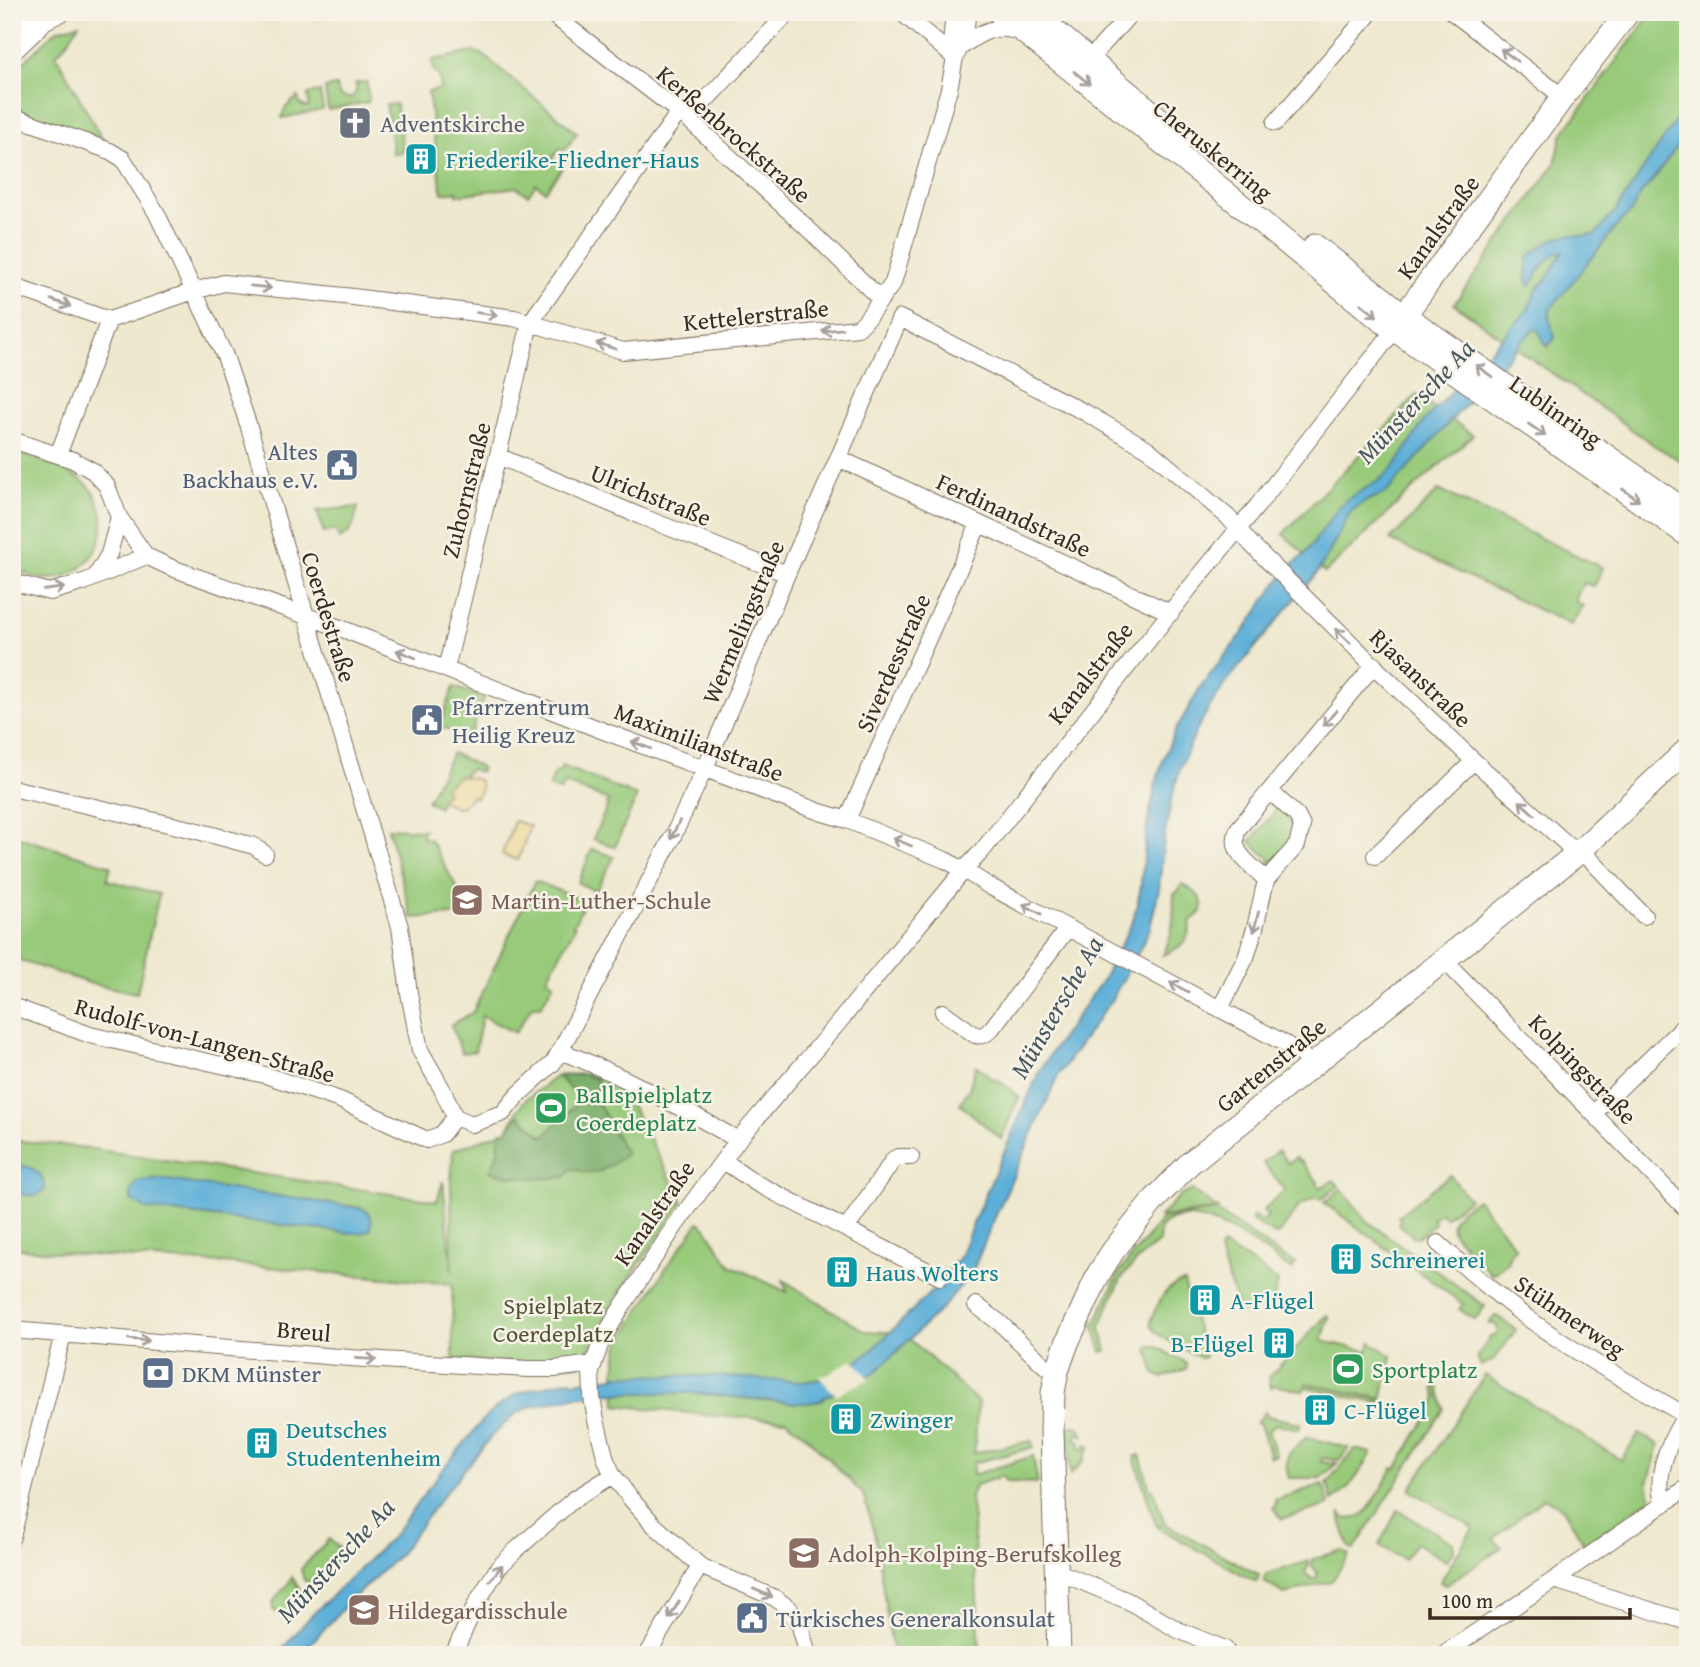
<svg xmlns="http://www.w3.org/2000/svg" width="1700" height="1667" viewBox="0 0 1700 1667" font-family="'Gentium Book Plus',serif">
	<rect width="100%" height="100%" fill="#f7f3e8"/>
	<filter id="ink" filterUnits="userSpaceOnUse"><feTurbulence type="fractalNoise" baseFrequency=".0143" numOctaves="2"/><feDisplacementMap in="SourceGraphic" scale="14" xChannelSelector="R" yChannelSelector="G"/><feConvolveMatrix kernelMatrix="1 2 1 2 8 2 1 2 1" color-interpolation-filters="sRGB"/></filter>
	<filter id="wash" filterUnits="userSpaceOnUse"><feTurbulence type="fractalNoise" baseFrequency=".00686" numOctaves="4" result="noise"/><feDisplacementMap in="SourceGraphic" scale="28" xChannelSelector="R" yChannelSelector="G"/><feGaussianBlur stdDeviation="1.57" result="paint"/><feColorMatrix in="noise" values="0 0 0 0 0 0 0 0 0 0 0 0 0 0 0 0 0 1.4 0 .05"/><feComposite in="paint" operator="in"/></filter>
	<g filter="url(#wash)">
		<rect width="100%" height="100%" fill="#eee8ce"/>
		<!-- green -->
		<path fill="#98ca7a" stroke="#6a7a4c" stroke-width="2" d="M1652,12H1688V465L1655,446L1454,304L1555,164L1562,135Z
			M79,24L69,40L56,55L102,139L12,108V73L57,30Z
			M473,52L482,54L577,133L564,151L560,148L552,159L563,167L545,191L536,184L528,195L516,187L457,195V191L442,193L428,92L441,89L439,76L434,71L432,60Z
			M367,82L369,102L328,110L325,88L336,86L340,96L349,98C356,96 358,89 355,83Z
			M320,92L323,110L282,118C282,108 291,103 298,97L300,105H303L304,107H309L308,94Z
			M396,104L403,152L393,154L386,105Z
			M1417,395L1473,435L1415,487L1325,573L1283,534Z
			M12,452C32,456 77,472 90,488C119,525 95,576 49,579C37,579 23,573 12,569Z
			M1439,490L1603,568L1594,586L1583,583L1575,601L1583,606L1571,625L1390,540Z
			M358,507C354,522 354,533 339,539L336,530L324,533L317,511Z
			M454,687L484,698L469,738L439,726Z
			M452,753L482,768L480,772L470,769L462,777L459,776L444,788L447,792L441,800L439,807L427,801Z
			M562,766L637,796L615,847L593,839L607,807L608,800L565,784L560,791L549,787L555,772L559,773Z
			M1271,798L1289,814L1297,834L1268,871L1265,868L1271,860L1250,842L1277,809L1268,802Z
			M388,828L425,830L421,833L425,840L430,839L463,899L465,914L412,918Z
			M12,835L111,866L107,880L159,894L137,993L89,983L12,958Z
			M592,849L614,857L596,891L578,883Z
			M535,881L585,901L573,926L575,927L547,978L554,983L541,1006H532L515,1033L482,1016L475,1051L462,1053L451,1025L473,1012Z
			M1182,884C1198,892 1214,907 1191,920C1190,940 1181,948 1163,955C1175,929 1173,921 1174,894L1179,890Z
			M976,1065L994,1080L996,1078L1019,1097L1001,1139L960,1104L969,1089Z
			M584,1074L620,1084L683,1202L617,1296L580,1365L453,1360L452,1284L222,1263L100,1256L12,1248V1140L79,1147L437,1201L443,1181L452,1272L451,1185L453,1150L506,1131L524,1101L557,1076Z
			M1278,1150L1288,1163L1296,1157L1300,1162L1301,1161L1318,1182L1317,1183L1320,1188L1334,1180L1339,1186L1320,1200L1316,1197L1298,1207L1279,1234L1275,1235L1251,1220L1254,1216L1263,1221L1268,1215L1263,1211L1285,1190L1263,1163Z
			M1450,1175L1469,1199L1445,1217L1441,1212L1432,1219L1435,1223L1418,1237H1414L1399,1224L1400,1219L1398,1216Z
			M1341,1189L1366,1220L1485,1306L1475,1320L1459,1309L1463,1304L1324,1203Z
			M1192,1190L1218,1209L1160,1217L1178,1197Z
			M1477,1199L1516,1248L1510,1254L1507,1263L1492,1275L1453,1233C1446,1216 1465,1208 1477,1199Z
			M1216,1211L1288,1260L1296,1264L1292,1270C1264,1251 1192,1193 1160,1228L1159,1242L1145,1253L1128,1270L1120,1281L1100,1326L1107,1351L1102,1352L1094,1326L1119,1272L1162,1219Z
			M699,1222L706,1228L730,1265L787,1292L783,1280L865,1331L903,1333L978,1402L974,1453L1031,1441L1034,1447L973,1463V1475L1033,1456L1038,1483L1006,1482L1002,1476L976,1485L970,1497L973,1522L980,1655H893L875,1537L863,1494L805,1435L786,1420L715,1416L616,1405L615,1370L619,1344L668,1265Z
			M1223,1246L1248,1260L1278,1282L1272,1306L1239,1312L1219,1250Z
			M1184,1282L1205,1357L1201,1358C1190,1353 1152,1335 1151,1324C1150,1317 1156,1309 1159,1303C1165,1291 1171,1285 1184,1282Z
			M1327,1315L1329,1316L1322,1341L1368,1351L1371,1342L1392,1356L1382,1399L1305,1383L1381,1400V1404L1305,1387L1303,1391L1274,1385L1271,1388L1269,1377Z
			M1497,1316L1516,1330L1494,1360L1481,1366L1477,1357L1491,1336H1495L1498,1332L1497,1326L1494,1324H1489L1493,1318Z
			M1150,1346H1155L1183,1361L1187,1365L1186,1369L1162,1378L1155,1374L1148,1350Z
			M1485,1375L1621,1460L1639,1434L1659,1445L1648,1483L1651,1498L1585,1545L1563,1509L1544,1498L1493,1539L1502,1547L1446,1585L1440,1582L1473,1528L1410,1490Z
			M1438,1386L1444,1409L1354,1550L1349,1547L1339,1513L1344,1518C1349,1519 1356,1519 1361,1516C1371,1511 1386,1479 1393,1468L1396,1469L1435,1403L1437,1398L1434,1387Z
			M1265,1412L1267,1416L1301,1423L1299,1429L1276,1424L1268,1430L1276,1455L1270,1457L1260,1424L1256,1423Z
			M1071,1426L1079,1427L1083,1432V1436L1077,1433L1075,1439L1081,1442L1079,1448L1084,1450L1086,1444L1090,1446L1082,1463L1070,1475L1069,1427Z
			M1307,1437L1349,1448L1340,1460L1322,1458L1321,1462L1337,1463L1321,1478H1289C1282,1453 1290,1453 1307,1437Z
			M1355,1449L1371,1453L1370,1456C1360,1473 1349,1490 1332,1501L1327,1483Z
			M1140,1455L1150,1490L1153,1489L1165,1524L1259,1575L1256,1582L1157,1527L1161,1525H1156L1134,1457Z
			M1323,1484L1329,1505L1282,1519L1273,1508L1276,1504L1275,1500Z
			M1398,1510L1453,1543L1454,1550L1446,1561L1416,1543L1404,1560L1379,1545Z
			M329,1539L344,1553L315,1582L309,1583L304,1580L301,1569Z
			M1342,1550L1349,1555L1332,1581L1284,1594L1266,1583L1264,1580L1266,1574L1309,1561V1566L1306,1569L1305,1573L1312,1579L1316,1578L1318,1574L1312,1566L1313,1559Z
			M292,1577C307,1598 304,1604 283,1617L273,1610C271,1596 287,1590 292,1577Z"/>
		<!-- forest -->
		<path fill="#7aae6a" stroke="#5a6c44" stroke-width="2" d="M584,1074L597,1079L596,1099L626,1154C611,1165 596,1180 577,1169L570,1170L565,1177C538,1180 517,1179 490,1171L497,1156L500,1131H506L519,1115L543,1137L582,1099L557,1076Z"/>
		<!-- sand -->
		<path fill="#eeda9e" stroke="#94825e" stroke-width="2" d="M459,776L473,778L480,781L481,789L476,798L471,796C461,813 455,807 441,800L447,792L444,788Z
			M514,821L530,826L518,860L502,855Z"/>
		<!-- water -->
		<path fill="#5cafd8" stroke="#4c6c7b" stroke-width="2" d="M1688,106V131L1651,183L1642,192L1631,212L1621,221L1549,311V317L1555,338L1547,347L1538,330L1534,329L1529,334L1386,493L1368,500L1351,511L1325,560L1316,574L1228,680L1212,703L1196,731L1181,766L1172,797L1164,838L1159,889L1150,928L1139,951L1112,999L1058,1076L992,1224L974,1268L968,1277L943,1307L881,1367L868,1377L823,1398V1400L808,1403H794L692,1393H615L574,1397L529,1407L515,1414L491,1437L445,1493L397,1557L352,1599L300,1655H277L310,1617L393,1536L442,1470L483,1420L497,1407L515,1395L529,1390L568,1380H571L572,1382L615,1377V1375L714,1376L803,1382L822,1379L855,1363L872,1350L934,1289L956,1262L961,1254L973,1223L1039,1072L1053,1050L1103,979L1133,921L1140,892L1147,827L1155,787L1163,760L1174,733L1201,686L1242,634L1277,583L1293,564L1306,553L1339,507L1346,500L1378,481L1391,470L1401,457L1424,421L1527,311L1538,287L1546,280L1563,251L1556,253C1552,258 1547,260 1543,265C1537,272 1536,280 1530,286L1527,280L1528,257C1541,247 1551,237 1568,235C1576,234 1582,238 1590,234L1595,235L1617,209L1676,120Z
			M12,1164C31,1166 43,1170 45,1190L36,1196L12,1193Z
			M160,1179L361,1208C372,1213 372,1217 371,1229L363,1233H349L146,1209L131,1200V1191L137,1182Z"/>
		<!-- pier -->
		<path fill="#eee8ce" d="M853,1359L870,1379L836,1395L818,1376L830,1373Z"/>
	</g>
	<g filter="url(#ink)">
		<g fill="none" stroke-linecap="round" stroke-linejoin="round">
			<defs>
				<path id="street" d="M19,12L37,25L64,12
					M549,12L688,119L803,224L875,294L884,295
					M901,12L955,58
					M954,12L951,44L955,58
					M1452,12L1563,97
					M961,47C982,31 996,23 1023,33
					M1088,61L1132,12
					M12,116L110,151L123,159L156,212L225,356L248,424L400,927L409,993L420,1050L441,1087L455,1117
					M688,119L789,12
					M1275,123L1371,12
					M12,286L109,320L194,291L224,283L353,297L514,318L623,351L858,328L865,321L893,283L949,89L955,58L964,39L968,12
					M900,318L1086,413L1148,449L1228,517L1251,544L1379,671L1474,761L1568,845L1591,860L1644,916
					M12,440L73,460L93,471L107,486L119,517L146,556L172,568L340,628L601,730L820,812L847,820L945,860L964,870L989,886L1282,1042L1302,1055L1311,1067
					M58,455L109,320
					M498,456L640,516L787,574
					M838,458L1171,613
					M96,576L109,554L119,517
					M12,582L50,592L84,582L146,556
					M446,669L530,323L679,112
					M12,788L190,829L254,846L265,854
					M847,820L979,524
					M1375,856L1474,761
					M1266,880L1297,845L1302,826L1297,816L1270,791
					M1444,960L1688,1211
					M12,1006L90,1035L265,1075L340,1100L427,1140L442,1134L455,1117
					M1220,1009L1246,957L1255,928L1266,880C1252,864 1228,854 1238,829L1374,665
					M943,1012L975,1035C983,1037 986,1034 992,1028L1068,928
					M560,1051L673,836L705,768L787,574L900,318
					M1594,1113L1688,1022
					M455,1117L472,1124L503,1113L517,1096L553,1063L560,1051C623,1075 680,1107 738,1140
					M724,1161L756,1183L940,1277
					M846,1229L894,1159L898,1157H911
					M1438,1243C1467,1269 1497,1296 1529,1319C1578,1355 1632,1384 1685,1415
					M976,1305L1000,1323L1044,1365L1057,1371
					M12,1330L350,1358L527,1369H554L593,1364
					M1664,1504C1652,1474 1672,1436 1688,1411
					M12,1537L63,1334
					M1057,1575H1066L1128,1601L1178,1630L1225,1649L1228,1655
					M1554,1580L1688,1622
					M453,1655L476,1604L498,1568L516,1550L573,1500L613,1475
					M647,1655L700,1566
					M808,1655L800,1626L790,1609L775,1598L700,1566L654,1525L630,1498L613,1475L606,1460L596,1420L592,1397L591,1372L601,1342L618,1313L675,1226L738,1140L839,1022L964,870L982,851L1188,590L1258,505L1395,329
					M1442,1655L1554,1580L1688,1487"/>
				<path id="secondary" d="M999,12L1222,190L1381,320L1688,535
					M1032,12L1182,138
					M12,49L37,25L48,12
					M1315,246L1405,316L1688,513
					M1396,327L1563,97L1628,12
					M1059,1655L1052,1431L1053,1393L1057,1371L1067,1343L1099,1273L1113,1251L1154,1200L1190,1163L1579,852L1688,749"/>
			</defs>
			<!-- street casing -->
			<use href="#street" stroke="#7a6c5c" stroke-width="18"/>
			<!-- secondary casing -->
			<use href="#secondary" stroke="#7a6c5c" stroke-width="25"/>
			<!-- street -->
			<use href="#street" stroke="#fff" stroke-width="16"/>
			<!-- secondary -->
			<use href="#secondary" stroke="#fff" stroke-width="23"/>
		</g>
		<!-- one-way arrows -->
		<defs><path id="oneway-shaft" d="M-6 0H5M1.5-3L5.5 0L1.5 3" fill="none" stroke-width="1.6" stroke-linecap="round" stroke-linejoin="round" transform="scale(1.75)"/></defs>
		<g stroke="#a79f9a">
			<use href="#oneway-shaft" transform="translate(1509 55) rotate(-143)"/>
			<use href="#oneway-shaft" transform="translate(1082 78) rotate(39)"/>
			<use href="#oneway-shaft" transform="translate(261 287) rotate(6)"/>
			<use href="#oneway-shaft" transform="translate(61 303) rotate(19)"/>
			<use href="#oneway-shaft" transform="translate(1369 310) rotate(39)"/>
			<use href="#oneway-shaft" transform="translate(487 314) rotate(7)"/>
			<use href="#oneway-shaft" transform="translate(832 330) rotate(174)"/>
			<use href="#oneway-shaft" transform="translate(606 346) rotate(-163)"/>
			<use href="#oneway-shaft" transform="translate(1484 371) rotate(-145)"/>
			<use href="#oneway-shaft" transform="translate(1537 430) rotate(35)"/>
			<use href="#oneway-shaft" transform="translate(1631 495) rotate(35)"/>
			<use href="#oneway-shaft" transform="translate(54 589) rotate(-7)"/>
			<use href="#oneway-shaft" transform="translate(1343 636) rotate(-136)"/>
			<use href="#oneway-shaft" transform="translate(406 654) rotate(-159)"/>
			<use href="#oneway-shaft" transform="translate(1330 718) rotate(130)"/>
			<use href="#oneway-shaft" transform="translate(641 745) rotate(-159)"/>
			<use href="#oneway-shaft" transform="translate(1527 808) rotate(-138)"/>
			<use href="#oneway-shaft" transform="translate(675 830) rotate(116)"/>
			<use href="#oneway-shaft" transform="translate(902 842) rotate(-158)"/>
			<use href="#oneway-shaft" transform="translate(1032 909) rotate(-152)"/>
			<use href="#oneway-shaft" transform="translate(1256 922) rotate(104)"/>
			<use href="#oneway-shaft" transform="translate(1179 987) rotate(-152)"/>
			<use href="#oneway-shaft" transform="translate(139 1340) rotate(5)"/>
			<use href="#oneway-shaft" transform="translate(366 1359) rotate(3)"/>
			<use href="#oneway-shaft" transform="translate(496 1573) rotate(-52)"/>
			<use href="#oneway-shaft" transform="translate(763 1593) rotate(23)"/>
			<use href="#oneway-shaft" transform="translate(674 1610) rotate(121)"/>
		</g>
	</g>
	<!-- icons -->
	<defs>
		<symbol id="church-square" viewBox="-11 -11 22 22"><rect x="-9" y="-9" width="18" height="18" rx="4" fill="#6b7280" stroke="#f7f3e8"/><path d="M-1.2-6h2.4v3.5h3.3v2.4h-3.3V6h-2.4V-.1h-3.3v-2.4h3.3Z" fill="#fff"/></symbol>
		<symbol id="building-square" viewBox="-11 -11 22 22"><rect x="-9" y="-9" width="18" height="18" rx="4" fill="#0f9aa8" stroke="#f7f3e8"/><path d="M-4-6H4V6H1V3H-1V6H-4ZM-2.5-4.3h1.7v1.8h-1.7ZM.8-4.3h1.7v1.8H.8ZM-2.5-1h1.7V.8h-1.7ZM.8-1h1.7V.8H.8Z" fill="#fff"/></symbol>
		<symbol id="civic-square" viewBox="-11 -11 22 22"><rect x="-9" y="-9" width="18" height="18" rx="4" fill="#5c6f8a" stroke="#f7f3e8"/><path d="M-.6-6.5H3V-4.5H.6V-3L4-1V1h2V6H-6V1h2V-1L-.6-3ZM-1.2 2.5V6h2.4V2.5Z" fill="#fff"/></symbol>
		<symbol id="school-square" viewBox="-11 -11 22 22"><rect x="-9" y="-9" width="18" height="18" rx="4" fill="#8d6e63" stroke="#f7f3e8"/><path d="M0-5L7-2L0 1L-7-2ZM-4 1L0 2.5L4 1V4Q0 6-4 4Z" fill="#fff"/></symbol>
		<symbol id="stadium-square" viewBox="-11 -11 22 22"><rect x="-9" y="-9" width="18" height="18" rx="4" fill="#2e9e5b" stroke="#f7f3e8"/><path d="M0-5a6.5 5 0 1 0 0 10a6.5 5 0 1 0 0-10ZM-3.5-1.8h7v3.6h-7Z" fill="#fff"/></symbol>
		<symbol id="bank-square" viewBox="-11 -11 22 22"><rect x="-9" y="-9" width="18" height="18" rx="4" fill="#5c6f8a" stroke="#f7f3e8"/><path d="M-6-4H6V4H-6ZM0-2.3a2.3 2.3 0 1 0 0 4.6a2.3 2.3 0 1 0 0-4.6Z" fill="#fff"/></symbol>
	</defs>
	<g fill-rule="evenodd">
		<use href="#church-square" x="336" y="104" width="38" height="38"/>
		<use href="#building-square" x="402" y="140" width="38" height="38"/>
		<use href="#civic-square" x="323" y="446" width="38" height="38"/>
		<use href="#civic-square" x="408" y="701" width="38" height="38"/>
		<use href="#school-square" x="448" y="881" width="38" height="38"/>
		<use href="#stadium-square" x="532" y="1089" width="38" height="38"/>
		<use href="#building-square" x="1327" y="1240" width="38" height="38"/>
		<use href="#building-square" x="823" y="1253" width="38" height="38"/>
		<use href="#building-square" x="1186" y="1281" width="38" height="38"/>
		<use href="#building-square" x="1260" y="1324" width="38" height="38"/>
		<use href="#stadium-square" x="1329" y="1350" width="38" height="38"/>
		<use href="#bank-square" x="139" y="1354" width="38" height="38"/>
		<use href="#building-square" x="1301" y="1391" width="38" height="38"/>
		<use href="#building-square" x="827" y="1400" width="38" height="38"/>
		<use href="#building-square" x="243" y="1424" width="38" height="38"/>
		<use href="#school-square" x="785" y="1534" width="38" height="38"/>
		<use href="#school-square" x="345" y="1591" width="38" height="38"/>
		<use href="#civic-square" x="733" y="1599" width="38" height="38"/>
	</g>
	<g text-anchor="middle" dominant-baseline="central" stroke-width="5" stroke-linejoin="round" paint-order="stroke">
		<!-- worship labels -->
		<g font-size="24" fill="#5b616d" stroke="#f7f3e8" text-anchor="start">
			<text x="380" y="123">Adventskirche</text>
		</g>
		<!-- street labels -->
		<g font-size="24" fill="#3b2a1e" stroke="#f7f3e8">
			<text transform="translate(734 134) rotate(41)">Kerßenbrockstraße</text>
			<text transform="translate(1213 150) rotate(39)">Cheruskerring</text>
			<text transform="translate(1438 227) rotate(-54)">Kanalstraße</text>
			<text transform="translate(756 315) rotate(-6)">Kettelerstraße</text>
			<text transform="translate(1556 411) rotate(35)">Lublinring</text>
			<text transform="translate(466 490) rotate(-76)">Zuhornstraße</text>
			<text transform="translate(651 495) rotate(22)">Ulrichstraße</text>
			<text transform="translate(1014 515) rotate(25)">Ferdinandstraße</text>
			<text transform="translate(329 617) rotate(73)">Coerdestraße</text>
			<text transform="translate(743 622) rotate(-67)">Wermelingstraße</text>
			<text transform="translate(893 663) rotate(-66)">Siverdesstraße</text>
			<text transform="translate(1090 673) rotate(-52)">Kanalstraße</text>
			<text transform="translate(1421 678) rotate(44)">Rjasanstraße</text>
			<text transform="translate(699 742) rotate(21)">Maximilianstraße</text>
			<text transform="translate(205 1040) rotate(15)">Rudolf-von-Langen-Straße</text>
			<text transform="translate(1271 1065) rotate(-39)">Gartenstraße</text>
			<text transform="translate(1583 1069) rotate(46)">Kolpingstraße</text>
			<text transform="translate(654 1213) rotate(-55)">Kanalstraße</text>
			<text transform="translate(1570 1316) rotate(34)">Stühmerweg</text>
			<text transform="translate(304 1331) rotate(5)">Breul</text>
		</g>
		<!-- culture labels -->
		<g font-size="24" fill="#0d838f" stroke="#f7f3e8" text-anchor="start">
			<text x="446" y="159">Friederike-Fliedner-Haus</text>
			<text x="1370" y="1259">Schreinerei</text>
			<text x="866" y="1272">Haus Wolters</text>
			<text x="1230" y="1300">A-Flügel</text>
			<text x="1254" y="1343" text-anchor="end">B-Flügel</text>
			<text x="1344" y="1410">C-Flügel</text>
			<text x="870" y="1419">Zwinger</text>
			<text x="286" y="1429">Deutsches<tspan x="286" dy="28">Studentenheim</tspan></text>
		</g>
		<!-- service labels -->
		<g font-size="24" fill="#4e5e75" stroke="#f7f3e8" text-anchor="start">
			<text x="318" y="451" text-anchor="end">Altes<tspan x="318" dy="28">Backhaus e.V.</tspan></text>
			<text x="452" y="706">Pfarrzentrum<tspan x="452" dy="28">Heilig Kreuz</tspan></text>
			<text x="182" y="1373">DKM Münster</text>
			<text x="776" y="1618">Türkisches Generalkonsulat</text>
		</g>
		<!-- education labels -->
		<g font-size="24" fill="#785e54" stroke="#f7f3e8" text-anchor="start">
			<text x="491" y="900">Martin-Luther-Schule</text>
			<text x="828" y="1553">Adolph-Kolping-Berufskolleg</text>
			<text x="388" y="1610">Hildegardisschule</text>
		</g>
		<!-- leisure labels -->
		<g font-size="24" fill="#27864d" stroke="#f7f3e8" text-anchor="start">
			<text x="576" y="1094">Ballspielplatz<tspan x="576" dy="28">Coerdeplatz</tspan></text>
			<text x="1372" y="1369">Sportplatz</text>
		</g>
		<!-- park labels -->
		<g font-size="24" fill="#525235" stroke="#f7f3e8">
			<text x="553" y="1305">Spielplatz<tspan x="553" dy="28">Coerdeplatz</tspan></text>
		</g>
		<!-- water labels -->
		<g font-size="26" font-style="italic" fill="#47595f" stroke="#f7f3e8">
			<text transform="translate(1415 401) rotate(-47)">Münstersche Aa</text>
			<text transform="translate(1056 1007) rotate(-60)">Münstersche Aa</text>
			<text transform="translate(335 1560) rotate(-47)">Münstersche Aa</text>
		</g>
	</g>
	<!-- margin -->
	<rect width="1700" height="1667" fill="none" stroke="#f7f3e8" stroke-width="42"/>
	<!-- scale -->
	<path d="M1430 1608v10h200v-10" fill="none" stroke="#3b2a1e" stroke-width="3.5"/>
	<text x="1441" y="1608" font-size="21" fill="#3b2a1e" stroke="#f7f3e8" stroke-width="5" paint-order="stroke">100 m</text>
</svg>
